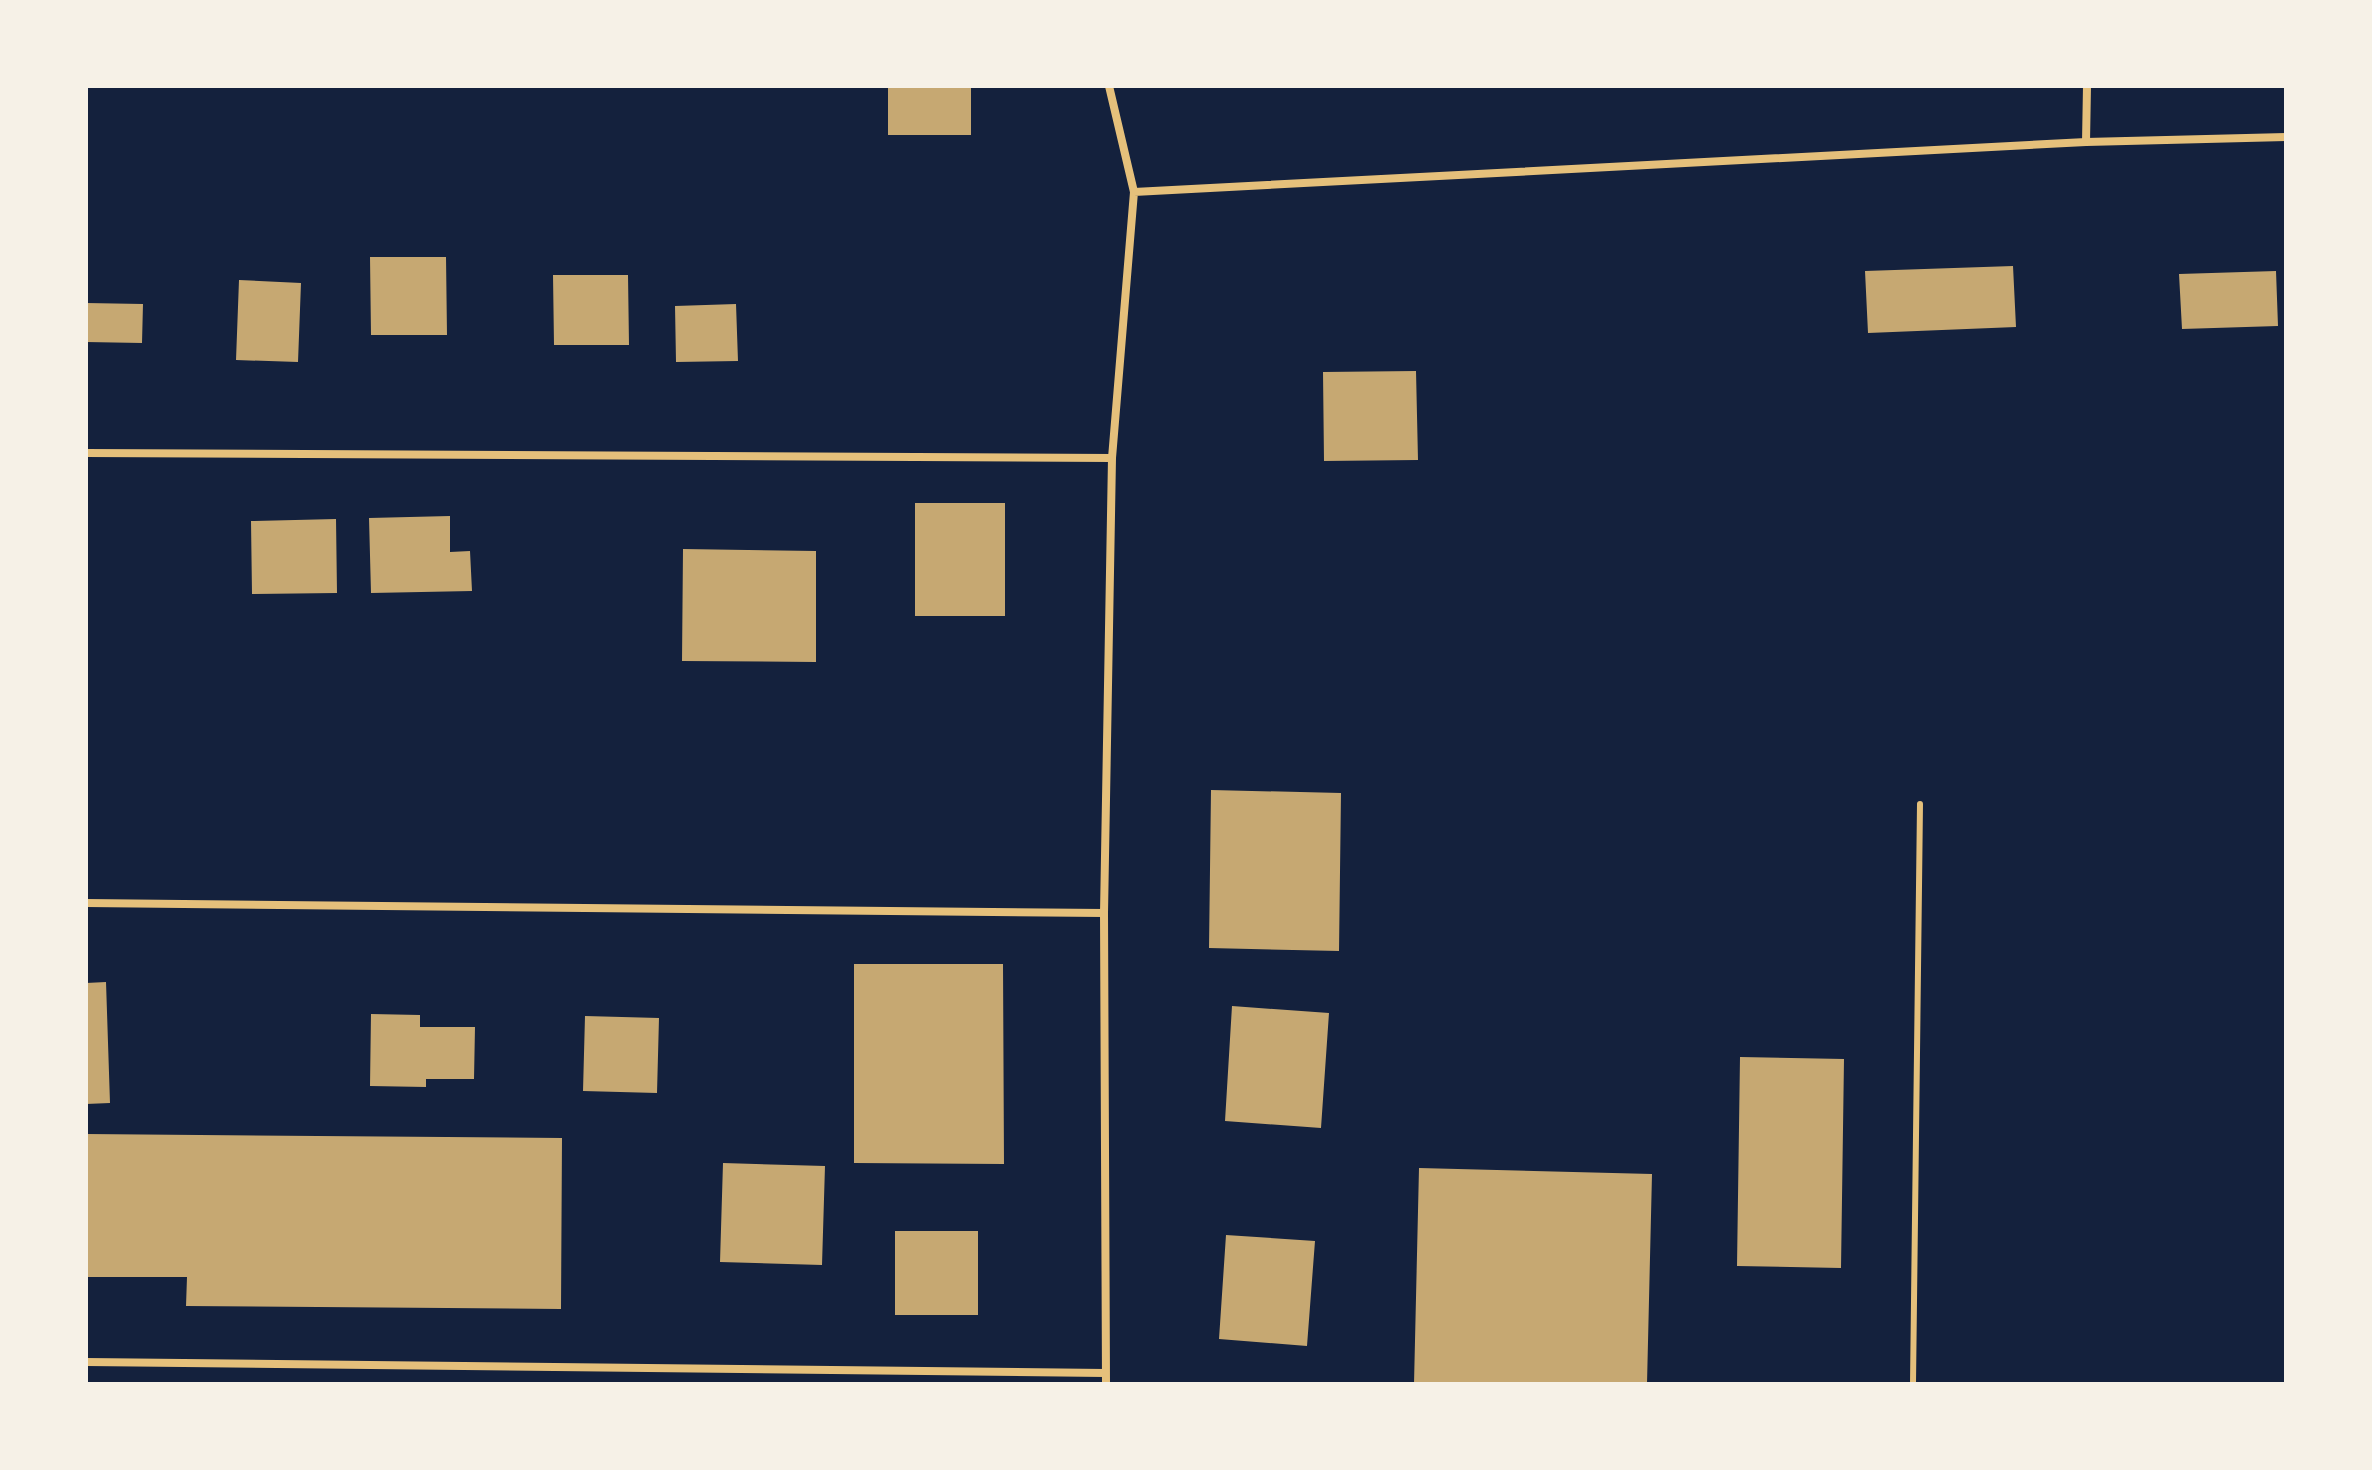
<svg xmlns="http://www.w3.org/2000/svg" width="2372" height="1470" viewBox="0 0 2372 1470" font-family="Barlow,sans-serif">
	<rect width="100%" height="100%" fill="#14213d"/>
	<!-- building -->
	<path fill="#c6a872" d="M888,86H971V135H888Z
		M370,257H446L447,335H371Z
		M2013,266L2016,327L1868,333L1865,271Z
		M2276,271L2278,326L2182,329L2179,274Z
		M553,275H628L629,345H554Z
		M239,280L301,283L298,362L236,360Z
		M86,303L143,304L142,343L86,342Z
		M736,304L738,361L676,362L675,306Z
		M1416,371L1418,460L1324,461L1323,372Z
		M915,503H1005V616H915Z
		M450,516V552L470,551L472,591L371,593L369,518Z
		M336,519L337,593L252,594L251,521Z
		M683,549L816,551V662L682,661Z
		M1211,790L1341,793L1339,951L1209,948Z
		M854,964H1003L1004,1164L854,1163Z
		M106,982L110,1103L86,1104V983Z
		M1232,1006L1329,1013L1321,1128L1225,1121Z
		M371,1014L420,1015V1027H475L474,1079H426V1087L370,1086Z
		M585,1016L659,1018L657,1093L583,1091Z
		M1740,1057L1844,1059L1841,1268L1737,1266Z
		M86,1134L562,1138L561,1309L186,1306L187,1277H86Z
		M723,1163L825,1166L822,1265L720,1262Z
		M1419,1168L1652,1174L1647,1384H1414Z
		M895,1231H978V1315H895Z
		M1226,1235L1315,1241L1307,1346L1219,1339Z"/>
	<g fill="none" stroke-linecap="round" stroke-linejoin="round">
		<!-- service -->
		<path stroke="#e5c07b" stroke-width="6" d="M1913,1384L1920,804"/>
		<!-- minor -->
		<path stroke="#e5c07b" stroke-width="8" d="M2086,142L2087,86
			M1134,192L2086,142L2286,137
			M86,453L1112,458
			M86,903L1104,913
			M86,1362L1105,1373
			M1106,1384L1104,913L1112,458L1134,192L1109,86"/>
	</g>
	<!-- border -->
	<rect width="2372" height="1470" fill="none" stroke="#f6f1e7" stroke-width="176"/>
</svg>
